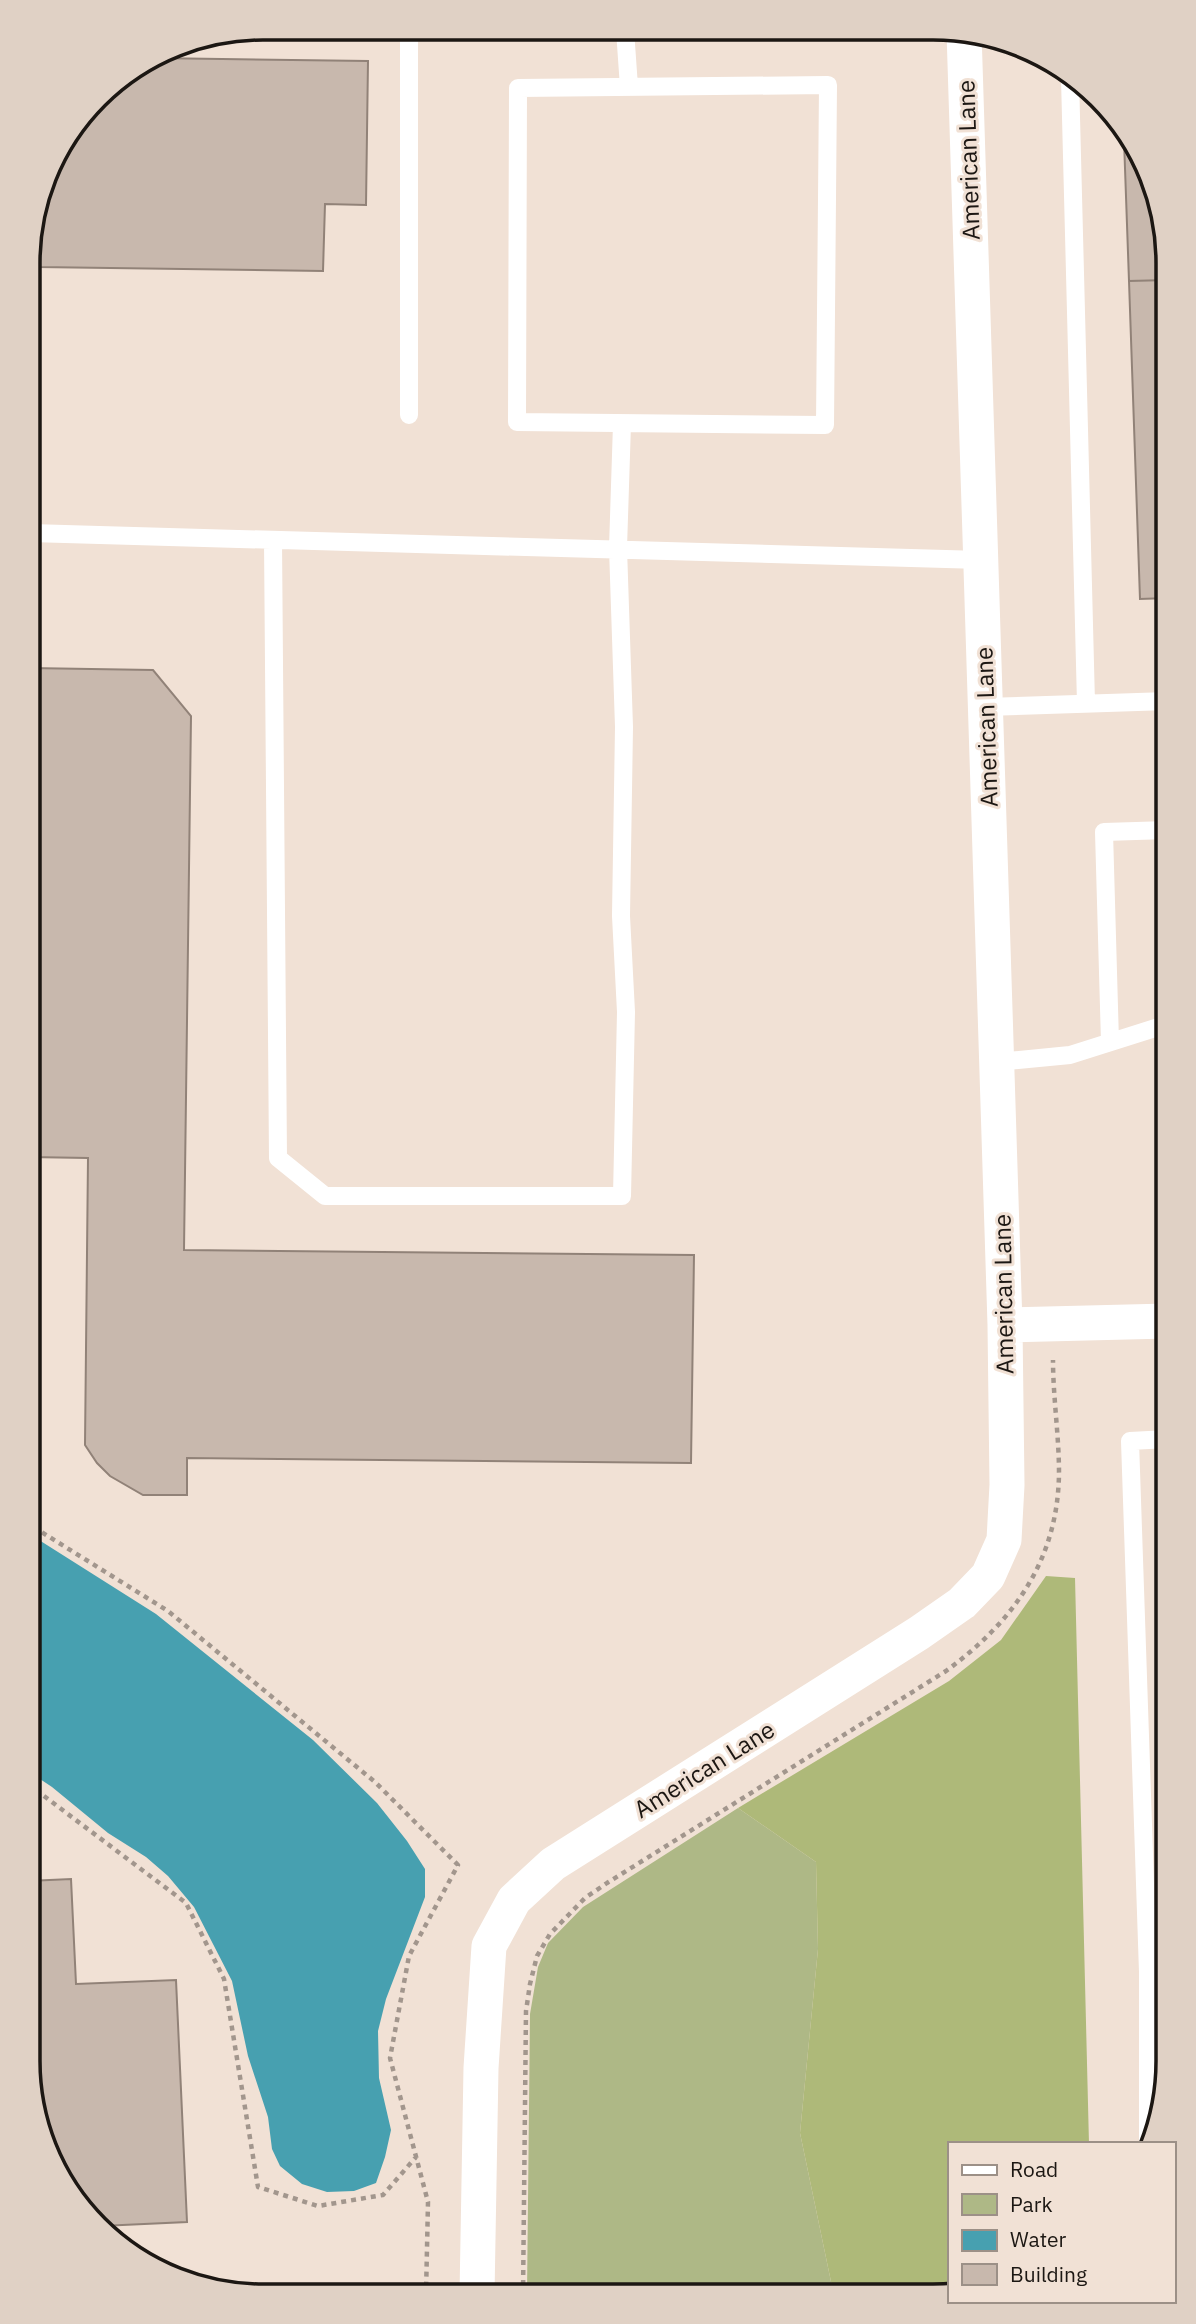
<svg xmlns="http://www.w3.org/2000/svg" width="1196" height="2324" viewBox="0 0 1196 2324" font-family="'IBM Plex Sans',sans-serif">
	<rect width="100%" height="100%" fill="#f1e1d5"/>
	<!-- green -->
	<path fill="#aeb886" d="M738,1808L816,1862L818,1949L800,2133L834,2296L527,2295L530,2014L538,1967L548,1943L583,1907Z"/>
	<!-- forest -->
	<path fill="#aeb979" d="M1046,1576L1075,1578L1089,2144H949V2293L933,2296H834L800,2133L818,1949L816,1862L738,1808L949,1681L1001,1640Z"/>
	<!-- water -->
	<path fill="#47a0b0" d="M29,1528L39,1540L156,1614L313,1740L377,1803L407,1841L425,1869V1897L386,1999L378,2031L379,2078L391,2130L385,2157L376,2183L354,2191L327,2192L302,2184L280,2166L272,2149L268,2117L248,2056L232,1981L194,1907L168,1876L146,1857L108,1833L52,1787L28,1771Z"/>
	<!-- building -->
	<path fill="#c8b8ad" stroke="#918278" stroke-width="2" d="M153,58L368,61L366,205L325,204L323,271L38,267L39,204L52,159L108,87Z
		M1124,140L1156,188L1168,263V280L1129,281Z
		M1168,280V598L1140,599L1129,281Z
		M29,668L153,670L191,716L184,1250L694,1255L691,1463L187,1458V1495H143L110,1476L97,1463L85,1445L88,1158L29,1157Z
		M71,1879L76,1984L176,1980L187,2222L101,2226L40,2136L28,2061V1881Z"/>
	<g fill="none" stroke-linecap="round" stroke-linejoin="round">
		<!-- path -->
		<path stroke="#a2968d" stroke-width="4.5" stroke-dasharray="5 5" stroke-linecap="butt" d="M29,1518L35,1528L168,1611L375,1782L458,1865L409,1956L390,2058L428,2202L426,2294
			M28,1784L186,1903L224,1979L258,2187L318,2206L383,2195L416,2157
			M523,2295L526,2011L530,1984L537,1956L550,1934L585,1898L607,1883L946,1671C1014,1621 1058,1560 1059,1473C1059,1435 1053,1397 1053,1360"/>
		<!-- service -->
		<path stroke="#fff" stroke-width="18" d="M409,29V415
			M625,30L629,87
			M1070,78L1086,703
			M828,85L825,425L517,422L518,88Z
			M30,533L981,560
			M273,540L278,1158L325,1196H622L626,1012L621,916L624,727L618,548L622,424
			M985,707L1168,701
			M1110,1042L1104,832L1168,830
			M997,1062L1070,1055L1168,1024
			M1167,1971L1148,1972L1130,1441L1168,1439
			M1148,2028L1167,2027
			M1148,2144V1972"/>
		<!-- minor -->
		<path stroke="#fff" stroke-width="35" d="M1005,1325L1168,1321
			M477,2295L481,2068L489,1946L514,1900L553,1864L919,1633L962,1603L988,1576L1004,1540L1007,1485L1005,1325L964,32"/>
	</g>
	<g text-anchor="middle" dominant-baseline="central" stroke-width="6" stroke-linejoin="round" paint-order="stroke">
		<!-- street labels -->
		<g font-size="24" fill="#1c1713" stroke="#f1e1d5">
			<text transform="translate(968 160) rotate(-92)">American Lane</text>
			<text transform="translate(986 727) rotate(-92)">American Lane</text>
			<text transform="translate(1003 1294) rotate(-91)">American Lane</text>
			<text transform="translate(704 1769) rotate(-32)">American Lane</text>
		</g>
	</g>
	<!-- crop -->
	<path d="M0 0H1196V2324H0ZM263 40H933A223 223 0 0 1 1156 263V2061A223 223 0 0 1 933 2284H263A223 223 0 0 1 40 2061V263A223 223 0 0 1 263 40Z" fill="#e0d1c5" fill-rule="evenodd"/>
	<path fill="none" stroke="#1c1713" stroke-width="3.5" d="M263 40H933A223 223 0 0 1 1156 263V2061A223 223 0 0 1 933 2284H263A223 223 0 0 1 40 2061V263A223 223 0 0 1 263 40Z"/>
	<!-- legend -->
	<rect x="948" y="2142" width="228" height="161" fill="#f1e1d5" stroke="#9c9087" stroke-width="2"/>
	<rect x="962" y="2165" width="35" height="10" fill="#ffffff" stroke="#9c9087" stroke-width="2"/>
	<text x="1010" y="2177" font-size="21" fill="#1c1713">Road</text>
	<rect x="962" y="2194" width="35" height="21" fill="#aeb886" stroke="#9c9087" stroke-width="2"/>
	<text x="1010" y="2212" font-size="21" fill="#1c1713">Park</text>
	<rect x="962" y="2230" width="35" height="21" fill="#47a0b0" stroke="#9c9087" stroke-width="2"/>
	<text x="1010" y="2247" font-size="21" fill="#1c1713">Water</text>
	<rect x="962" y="2264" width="35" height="21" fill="#c8b8ad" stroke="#9c9087" stroke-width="2"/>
	<text x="1010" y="2282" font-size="21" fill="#1c1713">Building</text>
</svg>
